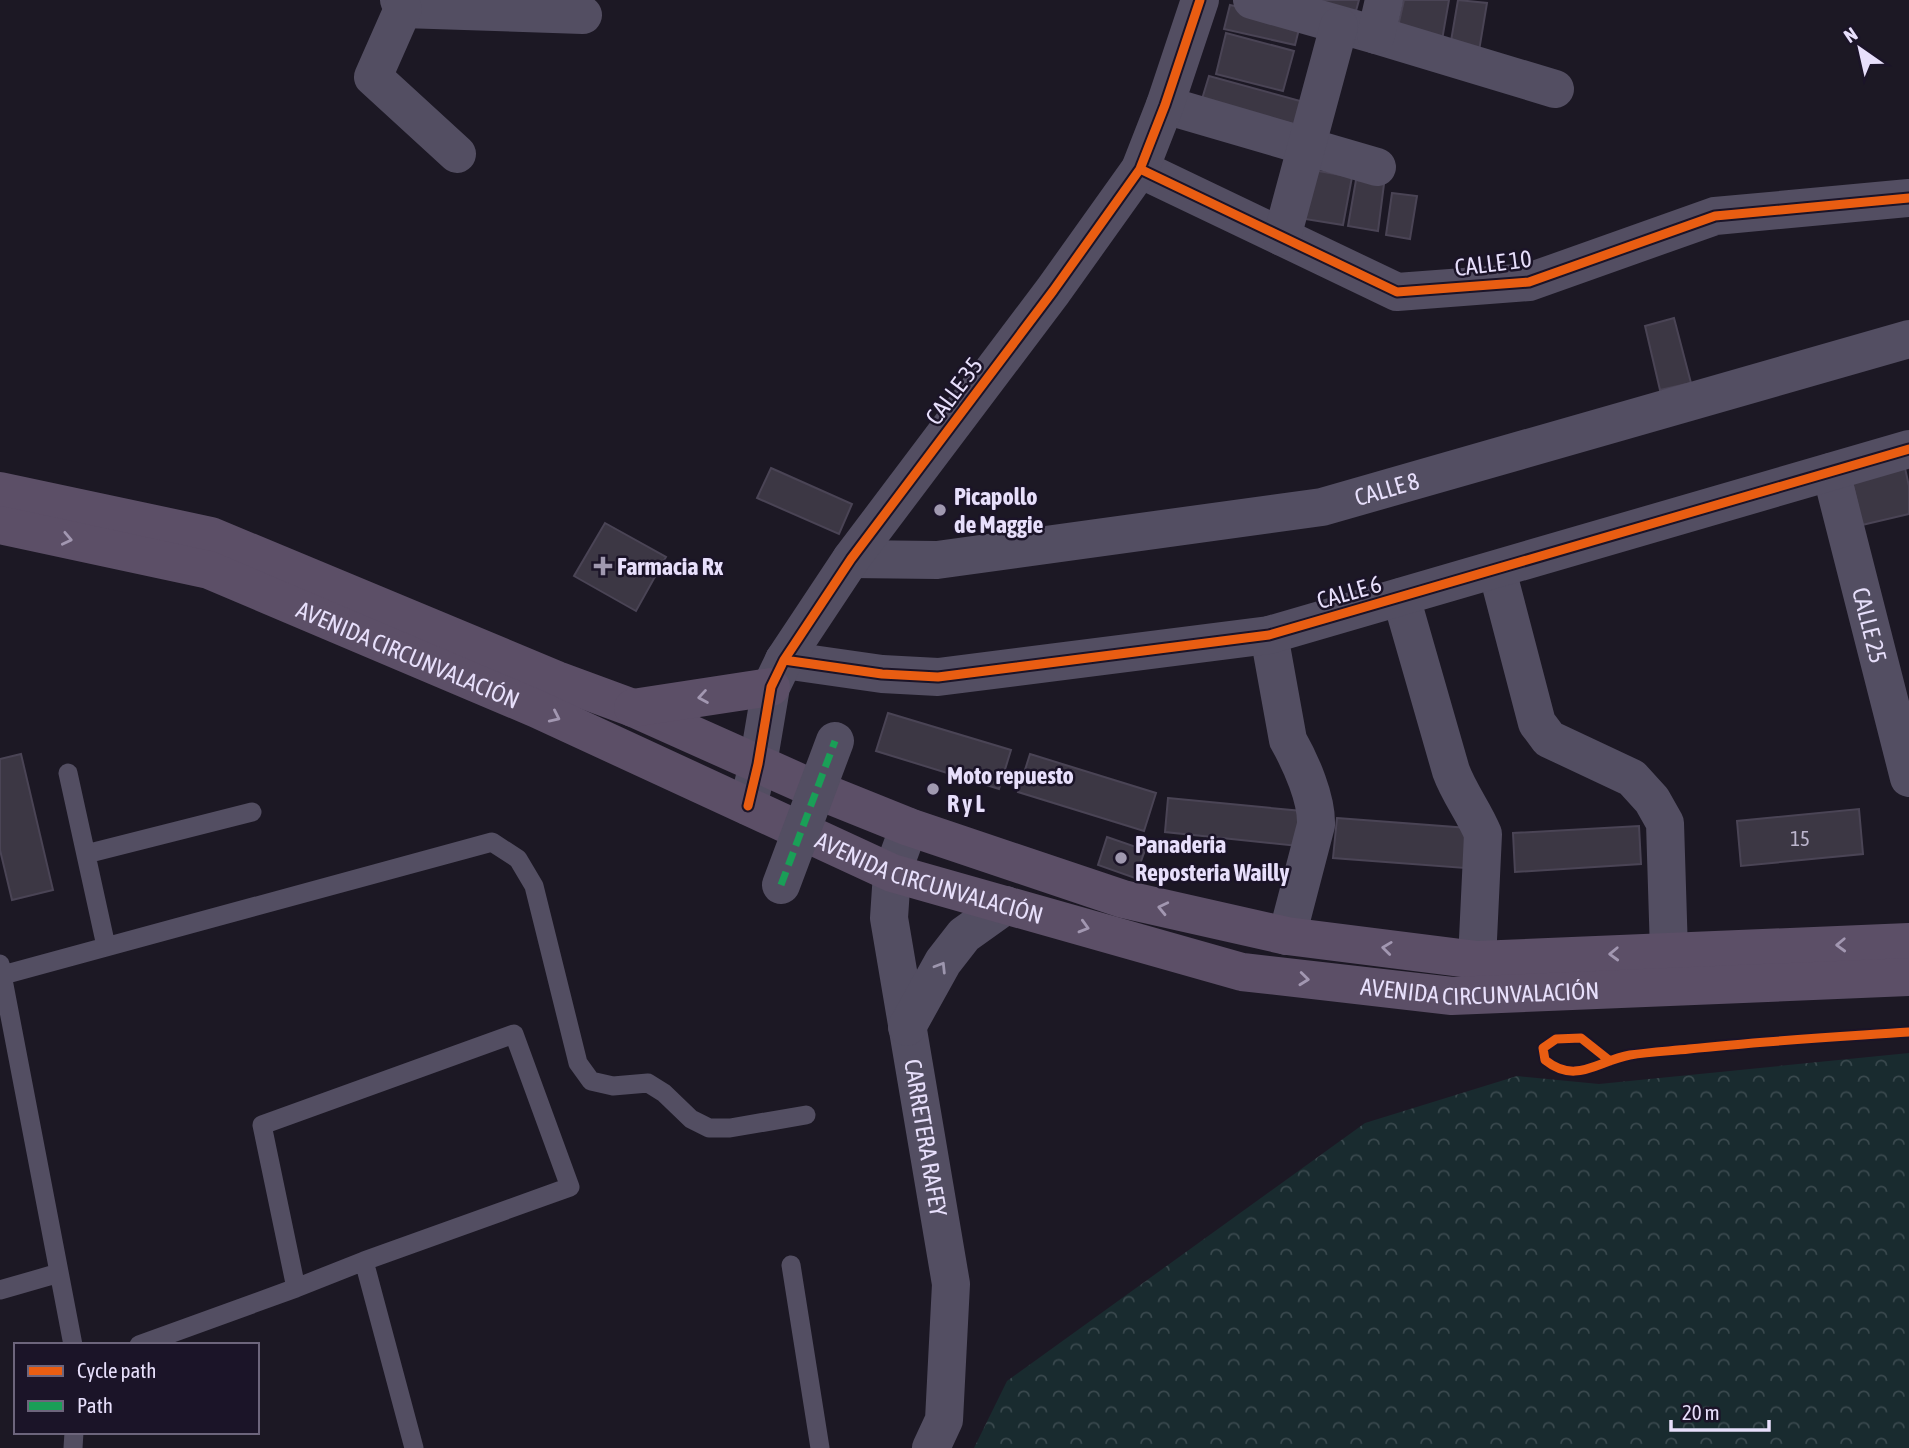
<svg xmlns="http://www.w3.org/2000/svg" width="1909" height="1448" viewBox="0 0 1909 1448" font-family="'Asap Condensed',sans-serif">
	<defs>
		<pattern id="forest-crowns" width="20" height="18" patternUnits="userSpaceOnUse" patternTransform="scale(1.75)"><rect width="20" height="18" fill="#192b2f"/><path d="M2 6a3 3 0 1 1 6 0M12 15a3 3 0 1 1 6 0" fill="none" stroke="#3a494e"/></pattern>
	</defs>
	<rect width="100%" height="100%" fill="#1c1824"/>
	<!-- forest -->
	<path fill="url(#forest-crowns)" d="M1909,1053V1448H974L1007,1381L1365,1123L1517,1076L1599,1084Z"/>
	<!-- building -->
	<path fill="#3c3744" stroke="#4a4455" stroke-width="2" d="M1314,0H1359L1354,18Z
		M1404,0H1449L1442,40L1397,31Z
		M1458,0L1487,3L1479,51L1450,47Z
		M1230,5L1301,21L1295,45L1224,29Z
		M1226,33L1294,51L1283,91L1216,74Z
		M1209,76L1311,104L1304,127L1202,99Z
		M1313,170L1352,177L1343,225L1305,219Z
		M1356,180L1384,184L1378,231L1348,226Z
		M1392,193L1417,196L1410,239L1386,235Z
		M1674,318L1691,383L1660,390L1645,326Z
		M1903,459L1909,486V514L1862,525L1850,472Z
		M771,468L852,504L839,534L757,498Z
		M605,523L666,557L636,611L574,576Z
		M888,713L1011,750L999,789L876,751Z
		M21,754L53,890L12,900L0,850V759Z
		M1030,754L1156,793L1144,831L1018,792Z
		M1168,798L1302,811L1298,846L1165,832Z
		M1859,809L1863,854L1741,866L1737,821Z
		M1337,818L1468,828L1465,868L1333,858Z
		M1639,826L1641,864L1515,872L1513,833Z
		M1107,837L1145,850L1135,878L1098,865Z"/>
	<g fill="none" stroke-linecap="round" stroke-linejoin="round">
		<!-- lane -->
		<path stroke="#534e62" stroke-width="19" d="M68,773L106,946
			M86,854L252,812
			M0,964L73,1345
			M3,975L492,842L518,859L534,886L578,1063L591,1081L613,1086L648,1083L664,1093L691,1119L709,1128H730L806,1115
			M791,1265L820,1448
			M296,1288L262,1125L514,1034L570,1187L364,1261
			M0,1290L59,1273
			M139,1345L296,1288L364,1261L414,1448
			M73,1448L74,1432"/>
		<!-- street -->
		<g stroke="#534e62" stroke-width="38">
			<path d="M399,0L403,9L583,15"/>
			<path d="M1252,0L1376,35L1555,89"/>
			<path d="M403,9L373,77L457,154"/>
			<path d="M1376,35L1384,0"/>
			<path d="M1165,105L1377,167"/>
			<path d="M1140,169L1397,292L1529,282L1715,216L1909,198"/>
			<path d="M1282,237L1339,26"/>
			<path id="s1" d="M1831,472L1909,778"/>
			<path id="s2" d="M851,559L937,560L1322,507L1909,339"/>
			<path d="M1497,570L1537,723L1549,739L1632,778L1652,800L1665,823L1669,952"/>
			<path d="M1401,597L1451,771C1459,793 1474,812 1483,834L1477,960"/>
			<path d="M1269,635L1288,740C1301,763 1317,799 1316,825L1287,936"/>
			<path d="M784,660L882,674L938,677L1269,635L1909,449"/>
			<path d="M748,806L758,764L771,687L784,660L851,559L1053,291L1140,169L1165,105L1200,0"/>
			<path id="s3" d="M909,827L892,873L889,918L951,1284L944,1420L931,1448"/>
			<path d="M907,1027L943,962L964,935L1006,905"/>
		</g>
		<!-- primary -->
		<g stroke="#5c4f67" stroke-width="38">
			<path d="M0,491L211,536L557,680L633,708L812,788L909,827L1123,899L1287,936L1477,960L1909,942"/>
			<path id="s4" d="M0,525L209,570L537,709L892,873L1242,972L1452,996L1909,977"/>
			<path d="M633,708L771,687"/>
		</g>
		<!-- street-bridge -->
		<path stroke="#534e62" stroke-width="38" d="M781,885L835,741"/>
		<!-- quiet -->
		<path stroke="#1a9f57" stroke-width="7" stroke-dasharray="14 7" stroke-linecap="butt" d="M781,885L835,741"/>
		<defs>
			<path id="cycleway" d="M1140,169L1397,292L1529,282L1715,216L1909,198
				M784,660L882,674L938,677L1269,635L1909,449
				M748,806L758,764L771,687L784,660L851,559L1053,291L1140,169L1165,105L1200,0
				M1610,1061L1581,1038L1556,1039L1543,1048L1545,1060C1576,1085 1597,1061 1630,1055C1650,1052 1670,1051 1689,1049C1762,1041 1836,1037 1909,1032"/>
		</defs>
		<!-- cycleway casing -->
		<use href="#cycleway" stroke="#1b1428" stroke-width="13"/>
		<!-- cycleway -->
		<use href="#cycleway" stroke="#e95d12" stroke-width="9"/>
	</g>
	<!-- one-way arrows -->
	<defs><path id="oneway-chevron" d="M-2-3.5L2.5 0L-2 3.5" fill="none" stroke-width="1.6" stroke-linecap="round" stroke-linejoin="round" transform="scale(1.75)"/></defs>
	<g stroke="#a297b1">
		<use href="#oneway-chevron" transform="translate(67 539) rotate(12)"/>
		<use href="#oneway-chevron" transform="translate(703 697) rotate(171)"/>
		<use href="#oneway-chevron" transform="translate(555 717) rotate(25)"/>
		<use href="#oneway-chevron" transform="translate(1163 908) rotate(-167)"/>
		<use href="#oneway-chevron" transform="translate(1084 927) rotate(16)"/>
		<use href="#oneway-chevron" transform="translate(1841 945) rotate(178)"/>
		<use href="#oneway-chevron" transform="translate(1387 948) rotate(-173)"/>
		<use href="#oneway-chevron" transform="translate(1614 954) rotate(178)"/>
		<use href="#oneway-chevron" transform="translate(1304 979) rotate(6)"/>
	</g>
	<use stroke="#9d96ae" href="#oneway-chevron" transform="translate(941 967) rotate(-58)"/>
	<!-- markers -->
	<g fill="#a099b0" stroke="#1b1428" stroke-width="2.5">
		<circle cx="940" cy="510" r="7"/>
		<path d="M599.5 555.5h7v7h7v7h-7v7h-7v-7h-7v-7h7z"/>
		<circle cx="933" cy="789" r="7"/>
		<circle cx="1121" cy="858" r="7"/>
	</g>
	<g text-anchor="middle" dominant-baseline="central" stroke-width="5" stroke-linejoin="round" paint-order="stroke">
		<!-- number labels -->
		<g font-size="21" fill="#bcb5cd">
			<text x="1800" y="838">15</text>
		</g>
		<!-- street labels -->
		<g font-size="24" fill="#e7dffb" stroke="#1b1428">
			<text transform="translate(1493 263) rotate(-7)">CALLE 10</text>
			<text transform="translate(954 391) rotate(-53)">CALLE 35</text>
			<text stroke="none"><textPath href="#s2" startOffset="542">CALLE 8</textPath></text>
			<text transform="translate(1349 592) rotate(-16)">CALLE 6</text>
			<text stroke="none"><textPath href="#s1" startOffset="158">CALLE 25</textPath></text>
			<text stroke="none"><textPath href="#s4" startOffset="430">AVENIDA CIRCUNVALACIÓN</textPath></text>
			<text stroke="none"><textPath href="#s4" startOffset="998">AVENIDA CIRCUNVALACIÓN</textPath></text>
			<text stroke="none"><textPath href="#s4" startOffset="1564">AVENIDA CIRCUNVALACIÓN</textPath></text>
			<text stroke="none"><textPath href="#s3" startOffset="317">CARRETERA RAFEY</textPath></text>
		</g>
		<!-- poi labels -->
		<g font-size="24" font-weight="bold" fill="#e7dffb" stroke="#1b1428" text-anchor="start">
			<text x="954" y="496">Picapollo<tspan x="954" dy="28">de Maggie</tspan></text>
			<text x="617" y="566">Farmacia Rx</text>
			<text x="947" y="775">Moto repuesto<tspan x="947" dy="28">R y L</tspan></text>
			<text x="1135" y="844">Panaderia<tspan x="1135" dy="28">Reposteria Wailly</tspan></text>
		</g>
	</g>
	<!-- legend -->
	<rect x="14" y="1343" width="245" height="91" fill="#1b1428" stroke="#6d657c" stroke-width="2"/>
	<rect x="28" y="1366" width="35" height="10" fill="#e95d12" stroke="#6d657c" stroke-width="2"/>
	<text x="77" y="1378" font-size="21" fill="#e7dffb">Cycle path</text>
	<rect x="28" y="1401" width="35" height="10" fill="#1a9f57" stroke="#6d657c" stroke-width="2"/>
	<text x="77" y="1413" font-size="21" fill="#e7dffb">Path</text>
	<!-- north arrow -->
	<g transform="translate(1860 49) rotate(326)" stroke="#1b1428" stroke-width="5" paint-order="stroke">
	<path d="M0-5L12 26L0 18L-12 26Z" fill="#e7dffb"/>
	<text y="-10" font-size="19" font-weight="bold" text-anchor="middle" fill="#e7dffb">N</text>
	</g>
	<!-- scale -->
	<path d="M1671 1420v10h98v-10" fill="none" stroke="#e7dffb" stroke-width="3.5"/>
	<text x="1682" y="1420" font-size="21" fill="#e7dffb" stroke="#1b1428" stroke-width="5" paint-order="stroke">20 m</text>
</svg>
